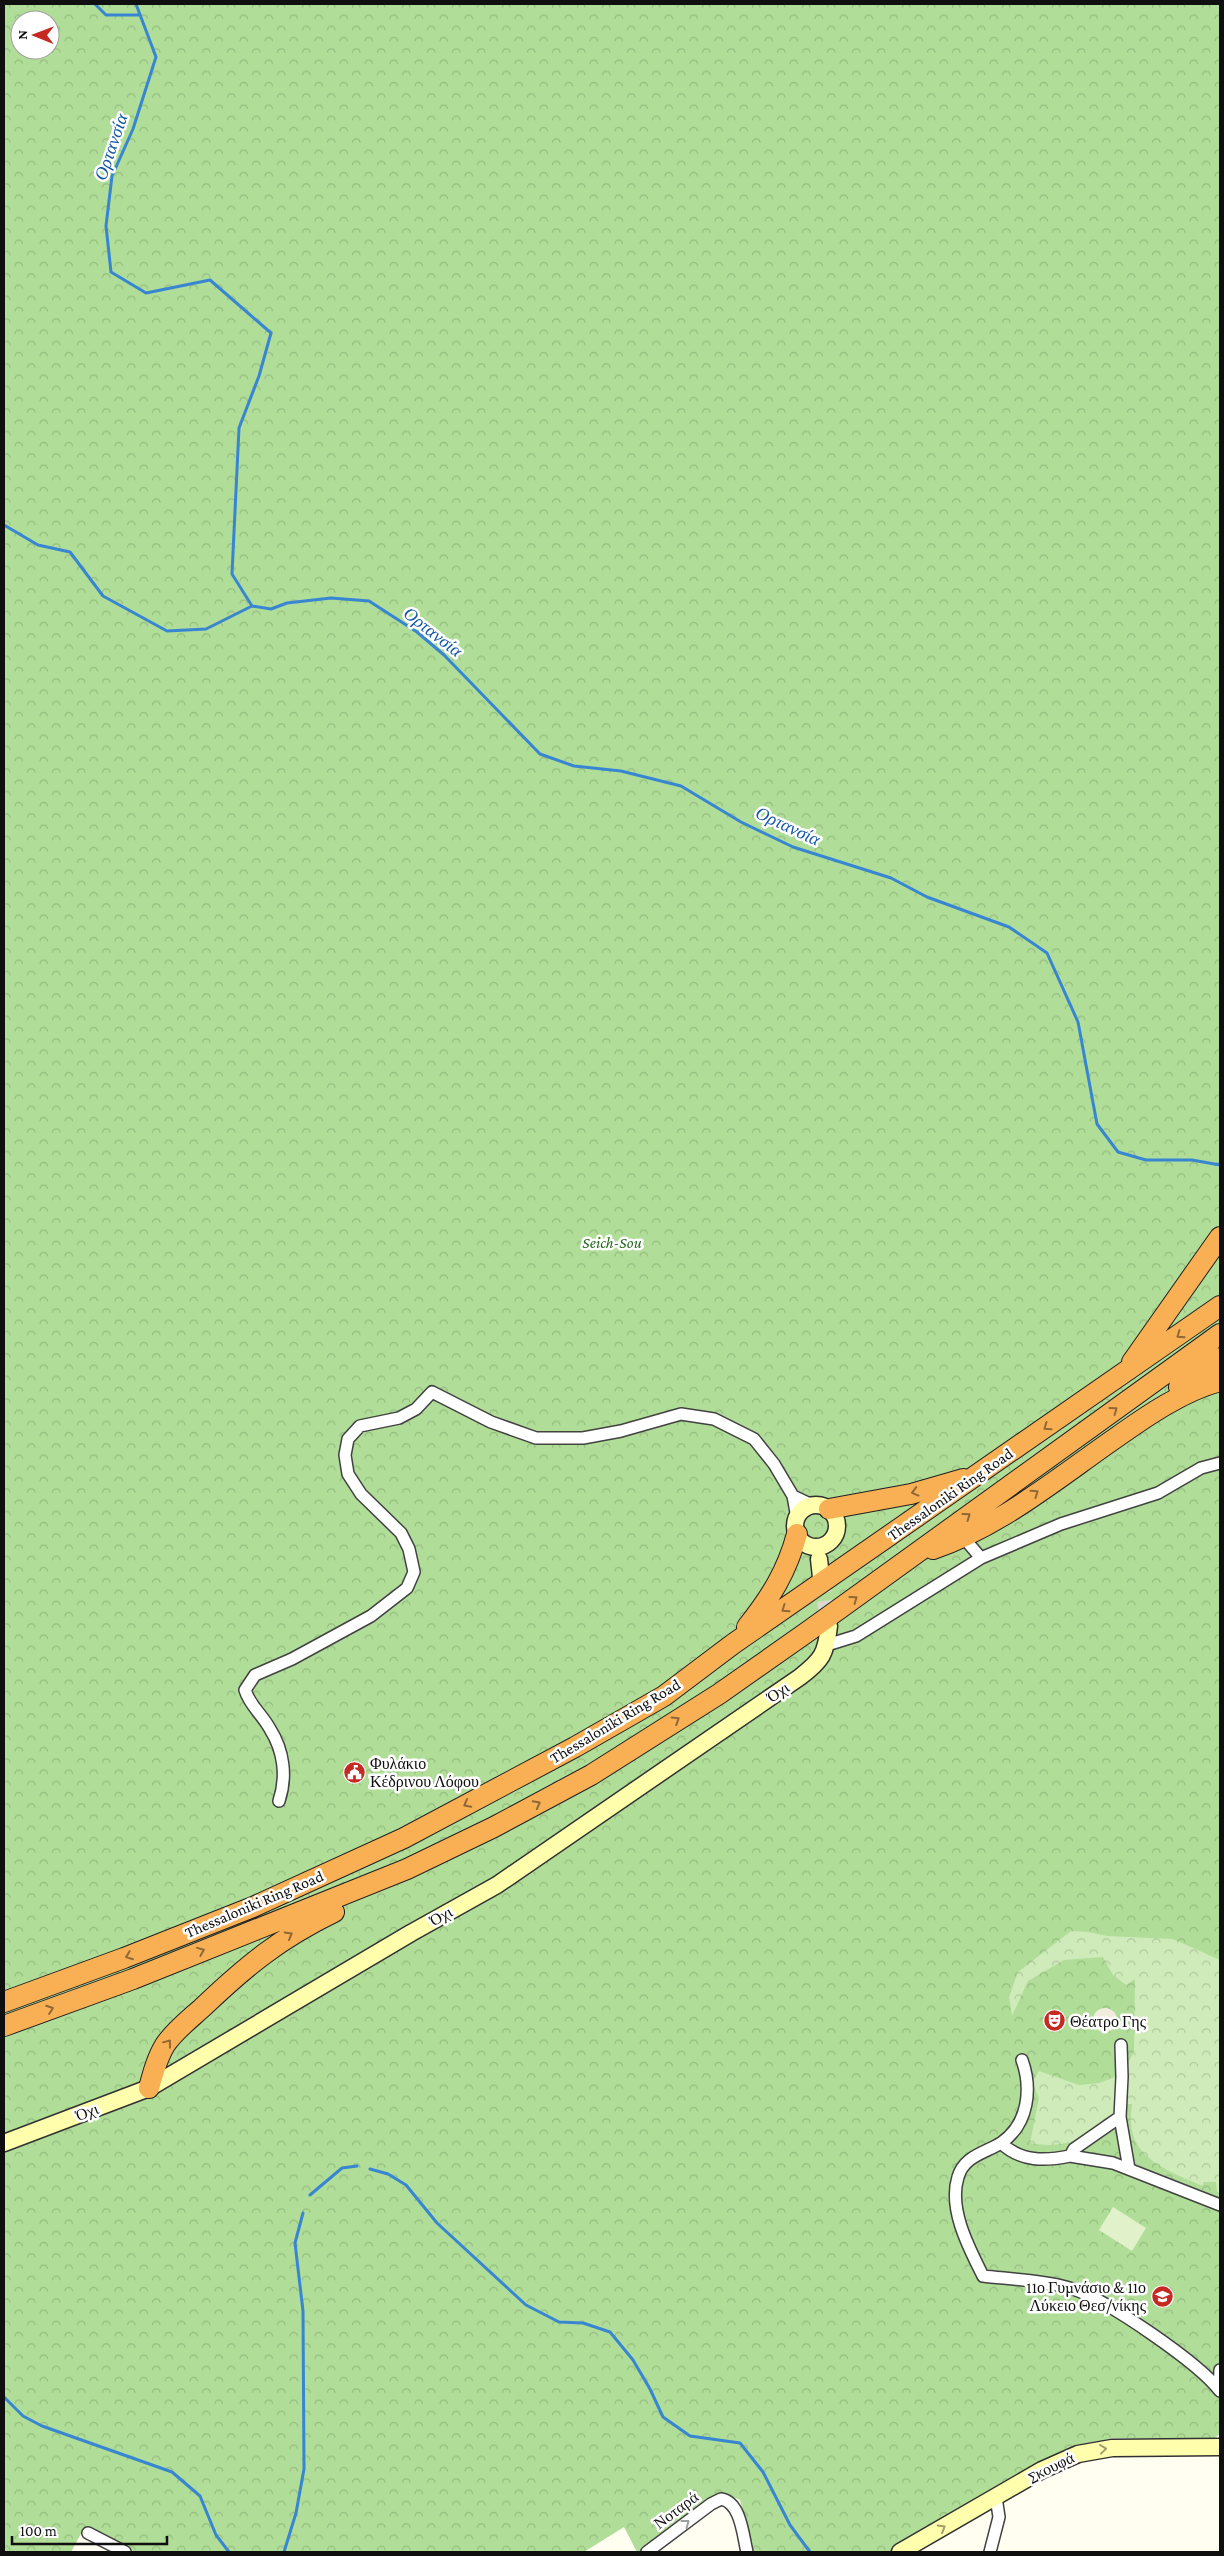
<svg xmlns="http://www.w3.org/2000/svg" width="1224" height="2556" viewBox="0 0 1224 2556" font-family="'Crimson Pro',serif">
	<defs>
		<pattern id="forest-crowns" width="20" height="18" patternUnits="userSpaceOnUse" patternTransform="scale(1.25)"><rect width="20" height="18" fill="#b0dd97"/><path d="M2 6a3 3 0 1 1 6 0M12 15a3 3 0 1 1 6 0" fill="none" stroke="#96bc81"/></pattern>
		<pattern id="park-crowns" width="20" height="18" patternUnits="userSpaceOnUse" patternTransform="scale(1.25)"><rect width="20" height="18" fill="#ceebb9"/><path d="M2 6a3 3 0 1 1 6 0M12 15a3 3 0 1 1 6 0" fill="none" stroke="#b0c89e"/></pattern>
	</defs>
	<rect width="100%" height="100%" fill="#fffef1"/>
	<!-- forest -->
	<path fill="url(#forest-crowns)" fill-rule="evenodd" d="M4,4H1220V2434L1213,2439L1112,2438L1073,2450L891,2552H754L740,2500C729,2495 719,2491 709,2498L640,2552H637L624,2527L584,2552H135L103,2533L83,2530L71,2552H4ZM20,20H50V50H20Z"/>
	<!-- park -->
	<path fill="url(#park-crowns)" d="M1071,1931L1088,1932L1107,1936L1173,1939L1220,1960V2193L1217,2192L1216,2182H1203V2186C1175,2174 1132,2160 1131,2123C1130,2117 1132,2110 1132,2104H1122C1096,2134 1070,2151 1030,2143L1039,2098L1032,2082L1039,2071L1079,2085L1099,2083L1121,2075L1134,2052L1135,1979L1126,1985L1113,1975L1103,1957L1064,1960L1028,1981L1012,2016L1009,1997L1018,1972Z"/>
	<!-- pitch -->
	<path fill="#e1f2cb" d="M1113,2207L1146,2228L1132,2251L1099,2230Z"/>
	<!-- plaza -->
	<path fill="#f0eddf" d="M1093 2020a12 12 0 1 1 24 0a12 12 0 1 1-24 0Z"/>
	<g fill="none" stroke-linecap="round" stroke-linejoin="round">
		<!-- stream -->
		<path stroke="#3886d2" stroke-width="3" d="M95,4L106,15H139
			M136,4L156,57L133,129L112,176L106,226L111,272L146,293L210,280L271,333L259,376L239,428L232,574L252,606L271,609L287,603L331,598L369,601L417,632L444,655L540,754L574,766L621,771L681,786L741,822L793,847L891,878L927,897L1009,927L1047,953L1078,1022L1097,1124L1118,1152L1146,1160H1192L1220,1165
			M4,525L38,545L70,552L103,596L167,631L206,629L252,606
			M370,2169L388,2174L406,2185L437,2223L526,2305L559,2322L583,2323L610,2332L633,2360L650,2389L663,2417L690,2436L740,2443L763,2472L790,2525L810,2552
			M310,2195L342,2168L357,2166
			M4,2397L23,2416L42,2426L172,2472L200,2496L216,2535L229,2552
			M284,2552L296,2513L304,2469L303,2311L295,2243L303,2213"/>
		<!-- secondary-tunnel -->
		<path stroke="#dbdacf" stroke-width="16" stroke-dasharray="16 8" stroke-linecap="butt" d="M821,1577L829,1626"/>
		<defs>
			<path id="street" d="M797,1518L793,1496L812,1505
				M963,1537L981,1558
				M827,1645L856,1636L981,1558L1061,1524L1158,1493L1201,1468L1220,1463
				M279,1801C287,1777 284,1751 270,1729C262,1714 250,1706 245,1690L255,1675L292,1659L371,1616L407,1588L414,1572L409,1549L401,1533L361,1494L348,1474L345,1455L348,1439L360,1426L399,1418L416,1409L432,1392L491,1422L536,1438H583L621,1431L681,1414L714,1419L754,1439L774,1464L793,1496
				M1121,2045L1122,2077L1120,2117L1129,2169
				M1022,2060C1032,2088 1029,2124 1001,2143C985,2153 964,2156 958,2177C948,2209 969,2248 983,2276C1009,2279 1050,2281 1073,2289C1107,2300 1199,2363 1220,2391
				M1001,2143C1021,2162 1045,2161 1070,2156L1074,2149L1120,2117
				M1070,2156L1113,2163L1220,2205
				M1219,2389L1220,2370
				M88,2533L125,2552
				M647,2552L711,2504L721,2499C741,2502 743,2536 747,2552
				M990,2552L999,2517L996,2497"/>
			<path id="secondary" d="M795 1526a21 21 0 1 1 42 0a21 21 0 1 1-42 0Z
				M819,1559L821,1577
				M4,2143L149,2088L411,1933L497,1885L800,1677C822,1660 826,1654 829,1626
				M900,2552L1042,2470L1078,2454L1112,2448L1220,2447"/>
			<path id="highway" d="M1132,1362L1220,1237
				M1179,1387L1220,1358
				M829,1509L911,1494L963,1479
				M933,1549C1001,1526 1059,1477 1117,1437C1148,1415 1183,1391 1220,1381
				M747,1627C771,1597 787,1571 797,1534
				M4,2002L124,1958L253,1907L404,1838L575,1747L664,1696L733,1644L1220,1306
				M4,2026L133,1979L407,1869L494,1827L591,1775L719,1694L810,1630L1220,1334
				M149,2088C153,2073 157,2058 165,2045C174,2031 191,2018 203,2007C246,1966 280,1938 334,1912"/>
		</defs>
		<!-- street casing -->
		<use href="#street" stroke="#424242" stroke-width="14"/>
		<!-- secondary casing -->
		<use href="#secondary" stroke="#313131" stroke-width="19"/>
		<!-- highway casing -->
		<use href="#highway" stroke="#202020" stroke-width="22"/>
		<!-- street -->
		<use href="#street" stroke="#fff" stroke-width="11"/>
		<!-- secondary -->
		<use href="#secondary" stroke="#fffeac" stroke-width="16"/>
		<!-- highway -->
		<use href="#highway" stroke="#f9b055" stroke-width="20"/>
	</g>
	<!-- one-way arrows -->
	<defs><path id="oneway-chevron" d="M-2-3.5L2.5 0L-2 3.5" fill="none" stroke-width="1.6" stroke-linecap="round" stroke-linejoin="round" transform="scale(1.25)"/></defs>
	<g stroke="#906836">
		<use href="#oneway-chevron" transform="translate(1180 1335) rotate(145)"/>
		<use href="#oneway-chevron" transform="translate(1114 1410) rotate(-36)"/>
		<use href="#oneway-chevron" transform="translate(1047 1427) rotate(145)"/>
		<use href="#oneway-chevron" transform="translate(915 1492) rotate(165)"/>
		<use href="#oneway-chevron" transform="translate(1035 1493) rotate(-35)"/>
		<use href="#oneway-chevron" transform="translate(967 1516) rotate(-36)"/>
		<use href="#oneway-chevron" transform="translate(854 1599) rotate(-36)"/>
		<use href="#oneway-chevron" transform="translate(785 1609) rotate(145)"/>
		<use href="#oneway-chevron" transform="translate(676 1720) rotate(-32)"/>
		<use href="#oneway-chevron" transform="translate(467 1804) rotate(152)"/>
		<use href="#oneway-chevron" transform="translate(537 1804) rotate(-28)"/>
		<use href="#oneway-chevron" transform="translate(289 1935) rotate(-30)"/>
		<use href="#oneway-chevron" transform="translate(201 1951) rotate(-22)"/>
		<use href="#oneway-chevron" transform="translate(129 1956) rotate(159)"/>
		<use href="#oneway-chevron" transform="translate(50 2009) rotate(-20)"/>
		<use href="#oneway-chevron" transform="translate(168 2043) rotate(-53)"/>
	</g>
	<g stroke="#9f9e6d">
		<use href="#oneway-chevron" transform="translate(1103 2449) rotate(-7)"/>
		<use href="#oneway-chevron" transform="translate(942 2528) rotate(-30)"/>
	</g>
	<use stroke="#9f9f9f" href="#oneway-chevron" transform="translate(686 2523) rotate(-37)"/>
	<!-- icons -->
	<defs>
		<symbol id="civic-disc" viewBox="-11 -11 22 22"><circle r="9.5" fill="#c52921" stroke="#fff"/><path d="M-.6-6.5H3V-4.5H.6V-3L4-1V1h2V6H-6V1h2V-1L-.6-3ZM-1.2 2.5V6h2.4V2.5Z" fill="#fff"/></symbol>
		<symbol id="theatre-disc" viewBox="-11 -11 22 22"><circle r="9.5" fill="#c52921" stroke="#fff"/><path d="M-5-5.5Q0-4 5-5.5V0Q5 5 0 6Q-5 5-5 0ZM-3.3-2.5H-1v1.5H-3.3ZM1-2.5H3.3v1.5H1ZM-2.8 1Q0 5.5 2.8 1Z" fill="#fff"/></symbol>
		<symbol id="school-disc" viewBox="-11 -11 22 22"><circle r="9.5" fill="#c52921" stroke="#fff"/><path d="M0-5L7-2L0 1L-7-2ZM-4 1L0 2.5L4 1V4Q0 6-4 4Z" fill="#fff"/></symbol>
	</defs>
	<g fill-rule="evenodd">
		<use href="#civic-disc" x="342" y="1760" width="25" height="25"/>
		<use href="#theatre-disc" x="1042" y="2008" width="25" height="25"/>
		<use href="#school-disc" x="1150" y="2284" width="25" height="25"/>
	</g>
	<g text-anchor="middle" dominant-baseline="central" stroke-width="5" stroke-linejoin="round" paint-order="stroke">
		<!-- park labels -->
		<g font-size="16" font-style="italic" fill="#256a1c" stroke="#fff">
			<text x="612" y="1242">Seich-Sou</text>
		</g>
		<!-- street labels -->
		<g font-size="16" fill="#0f0f0f" stroke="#fff">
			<text transform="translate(950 1494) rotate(-35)">Thessaloniki Ring Road</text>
			<text transform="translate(778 1692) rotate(-34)">Όχι</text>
			<text transform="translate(615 1721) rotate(-31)">Thessaloniki Ring Road</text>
			<text transform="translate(254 1904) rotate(-23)">Thessaloniki Ring Road</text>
			<text transform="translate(441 1916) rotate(-29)">Όχι</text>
			<text transform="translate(87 2112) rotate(-21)">Όχι</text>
			<text transform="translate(1051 2467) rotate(-26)">Σκουφά</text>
			<text transform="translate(676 2510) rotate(-37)">Νοταρά</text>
		</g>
		<!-- poi labels -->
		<g font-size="16" fill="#0f0f0f" stroke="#fff" text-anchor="start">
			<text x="370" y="1763">Φυλάκιο<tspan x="370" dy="18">Κέδρινου Λόφου</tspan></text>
			<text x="1070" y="2021">Θέατρο Γης</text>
			<text x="1146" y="2287" text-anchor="end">11ο Γυμνάσιο &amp; 11ο<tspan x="1146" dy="18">Λύκειο Θεσ/νίκης</tspan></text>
		</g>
		<!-- water labels -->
		<g font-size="18" font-style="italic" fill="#1358a7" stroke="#fff">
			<text transform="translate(111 147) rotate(-71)">Ορτανσία</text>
			<text transform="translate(433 632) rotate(38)">Ορτανσία</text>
			<text transform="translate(788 826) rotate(25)">Ορτανσία</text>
		</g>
	</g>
	<!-- border -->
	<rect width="1224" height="2556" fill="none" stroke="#0f0f0f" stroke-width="10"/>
	<!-- north arrow -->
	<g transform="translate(35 35) rotate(271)"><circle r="24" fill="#ffffff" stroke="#9f9f9f"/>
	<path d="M0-4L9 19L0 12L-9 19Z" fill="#c52921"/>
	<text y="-8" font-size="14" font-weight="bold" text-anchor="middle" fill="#0f0f0f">N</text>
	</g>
	<!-- scale -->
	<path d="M12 2536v8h155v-8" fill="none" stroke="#0f0f0f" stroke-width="2.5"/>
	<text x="20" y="2536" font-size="15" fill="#0f0f0f" stroke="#ffffff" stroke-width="4" paint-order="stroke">100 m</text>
</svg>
